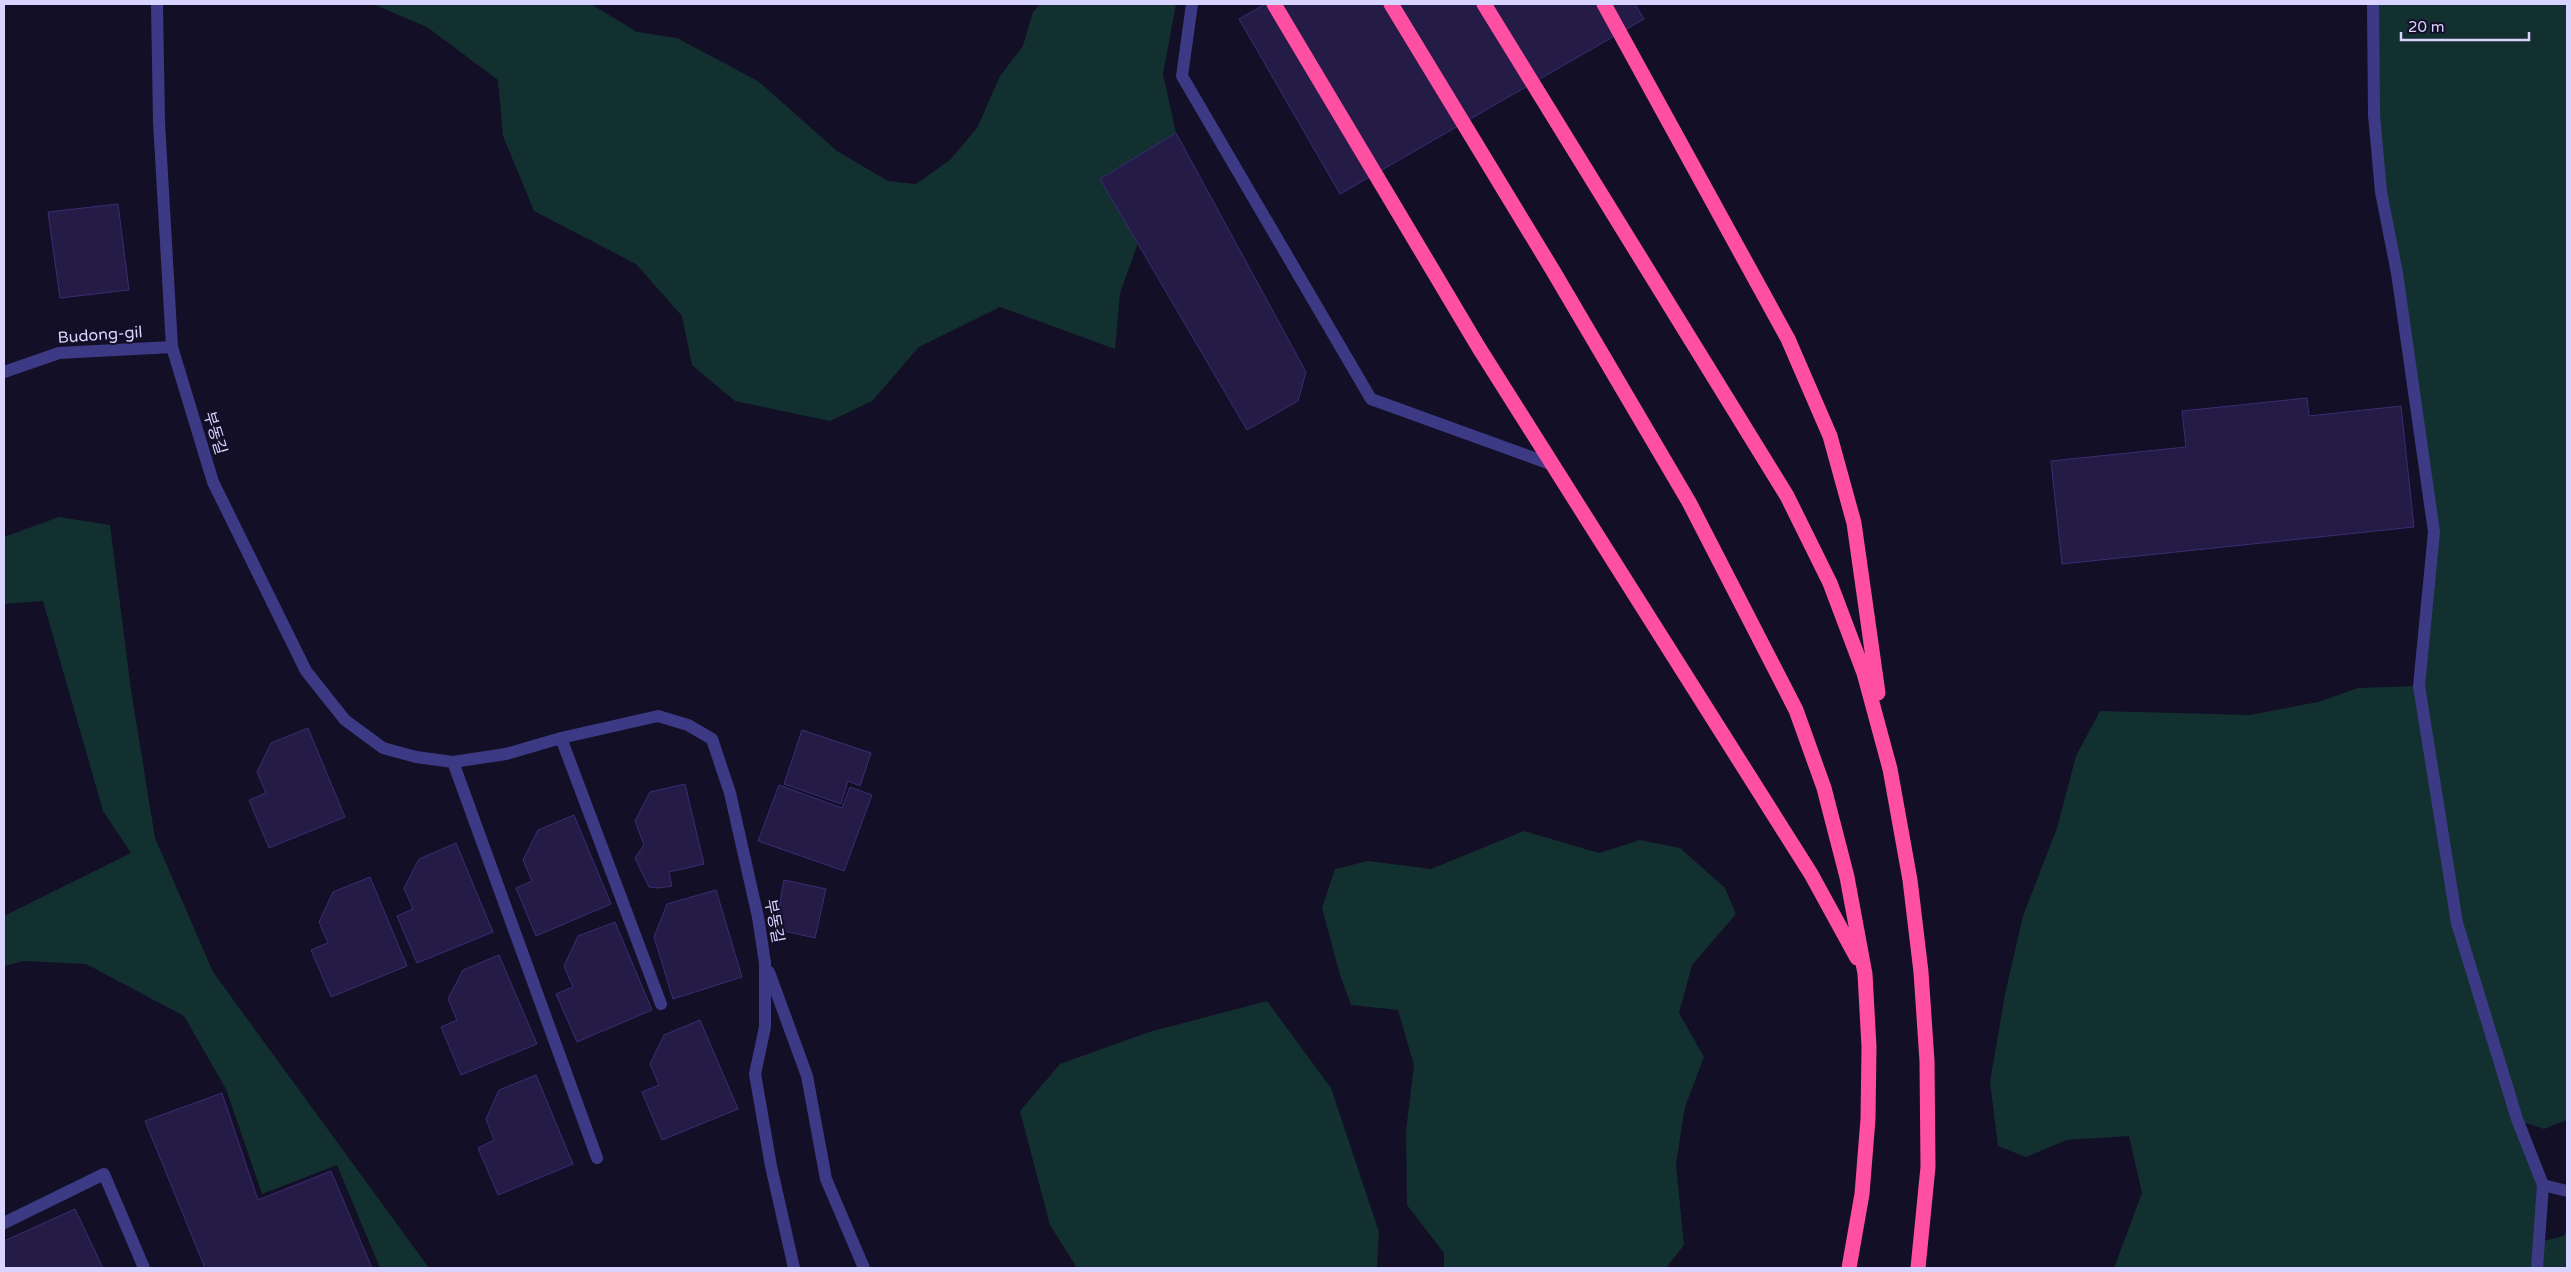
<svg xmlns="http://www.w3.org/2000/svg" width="2571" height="1272" viewBox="0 0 2571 1272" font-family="'Varela Round','Noto Sans KR',sans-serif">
	<rect width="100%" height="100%" fill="#130f26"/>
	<!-- green -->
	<path fill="#12302f" d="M373,4H591L637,32L677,38L758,81L837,151L888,181L916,184L950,160L977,128L1000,76L1023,46L1033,12L1040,4H1176L1163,74L1176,133L1100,179L1138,243L1120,293L1115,349L1000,307L919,347L872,401L830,421L735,401L692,365L682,316L636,264L534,211L503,136L498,80L427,27Z
		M2373,4H2567V1120L2544,1129L2517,1120L2543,1185L2544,1241L2563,1236L2567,1232V1268H2114L2142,1193L2129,1136L2067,1140L2026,1157L1998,1146L1990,1082L2005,994L2023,916L2057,828L2076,756L2100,711L2250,715L2318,702L2358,688L2419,686L2434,532L2381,192Z
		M59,517L110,525L131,690L155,838L213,972L429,1268H380L337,1165L262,1194L226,1089L184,1016L86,964L23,961L4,966V916L131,853L103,811L43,601L4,604V537Z
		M1524,831L1599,853L1640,840L1680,848L1725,888L1736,914L1692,965L1679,1013L1704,1057L1685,1107L1676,1164L1684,1245L1666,1268H1444V1253L1407,1205L1406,1131L1414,1065L1398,1010L1351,1005L1340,975L1322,908L1335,869L1368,861L1431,869Z
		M1267,1001L1331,1088L1379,1232L1377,1268H1077L1050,1225L1020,1111L1060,1064L1149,1032Z"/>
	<!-- building -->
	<path fill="#241b47" stroke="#3b2d73" d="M1265,4H1635L1644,19L1340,194L1239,19Z
		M1176,133L1306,372L1298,401L1247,430L1100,179Z
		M118,204L129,290L60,298L48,212Z
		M2307,398L2309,416L2401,406L2414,527L2062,564L2051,461L2186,447L2182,411Z
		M308,728L345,817L269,848L249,800L266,793L257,772L271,743Z
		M802,730L871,753L860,786L848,781L841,804L784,784Z
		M685,784L704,864L669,872L672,886L659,888L649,887L635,858L644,845L635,821L650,792Z
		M779,785L842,808L850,787L872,795L844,871L758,841Z
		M574,815L611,904L536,936L516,888L532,881L523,860L538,830Z
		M456,843L493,932L417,963L397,916L413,909L404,888L419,859Z
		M370,877L407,966L331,997L311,950L328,943L319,922L333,892Z
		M784,880L826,889L815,938L775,929Z
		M716,890L742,977L673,999L654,937L667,904Z
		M615,922L652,1010L577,1042L556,994L573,987L564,966L578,936Z
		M499,955L537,1044L461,1075L441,1027L457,1020L448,999L463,970Z
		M700,1020L738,1109L662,1140L642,1092L659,1085L650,1064L664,1035Z
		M536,1075L573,1164L498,1195L478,1148L494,1140L486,1119L499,1090Z
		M222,1093L258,1200L331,1171L372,1268H205L145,1121Z
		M75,1209L103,1268H4V1241Z"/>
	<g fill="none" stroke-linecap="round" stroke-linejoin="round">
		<!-- service -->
		<path stroke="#3d3a85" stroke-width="12" d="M1192,4L1182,76L1371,399L1553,465
			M2374,115L2381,192L2397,273L2434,532L2419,686L2457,923L2517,1119L2543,1185L2537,1268"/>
		<!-- minor -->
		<path stroke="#3d3a85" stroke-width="12" d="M157,4L159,122L172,347L213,482L306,671L345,720L383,748L416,757L453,762L506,754L561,738L658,716L688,725L712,739L730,793L758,917L765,963V1027L755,1074L771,1166L794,1268
			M2373,4L2374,115
			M4,372L59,353L172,347
			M561,738L661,1004
			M453,762L597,1158
			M769,972L807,1076L826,1179L864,1268
			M2543,1185L2567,1191
			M4,1223L104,1174L144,1268"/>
		<!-- motorway -->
		<path stroke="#ff4fa3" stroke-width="15" d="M1274,4L1479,348L1811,874L1857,958
			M1391,4L1552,269L1689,502L1796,710L1824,788L1847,877L1865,974L1869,1047L1868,1119L1862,1194L1849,1268
			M1484,4L1787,496L1830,583L1864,673L1890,769L1910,880L1921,972L1927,1061L1928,1167L1918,1268
			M1604,4L1788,339L1830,436L1854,523L1878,693"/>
	</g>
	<g text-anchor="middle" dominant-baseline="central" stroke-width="4" stroke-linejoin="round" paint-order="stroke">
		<!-- street labels -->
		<g font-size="16" fill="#d9d4ff" stroke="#130f26">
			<text transform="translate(100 335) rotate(-4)">Budong-gil</text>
			<text transform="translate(215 433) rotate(73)">부동길</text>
			<text transform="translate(774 921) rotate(79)">부동길</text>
		</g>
	</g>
	<!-- border -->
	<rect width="2571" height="1272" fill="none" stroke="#d9d4ff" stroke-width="10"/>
	<!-- scale -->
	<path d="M2401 32v8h128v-8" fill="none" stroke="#d9d4ff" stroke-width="2.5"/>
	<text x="2408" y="32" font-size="15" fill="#d9d4ff" stroke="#130f26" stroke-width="4" paint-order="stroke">20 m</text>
</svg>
